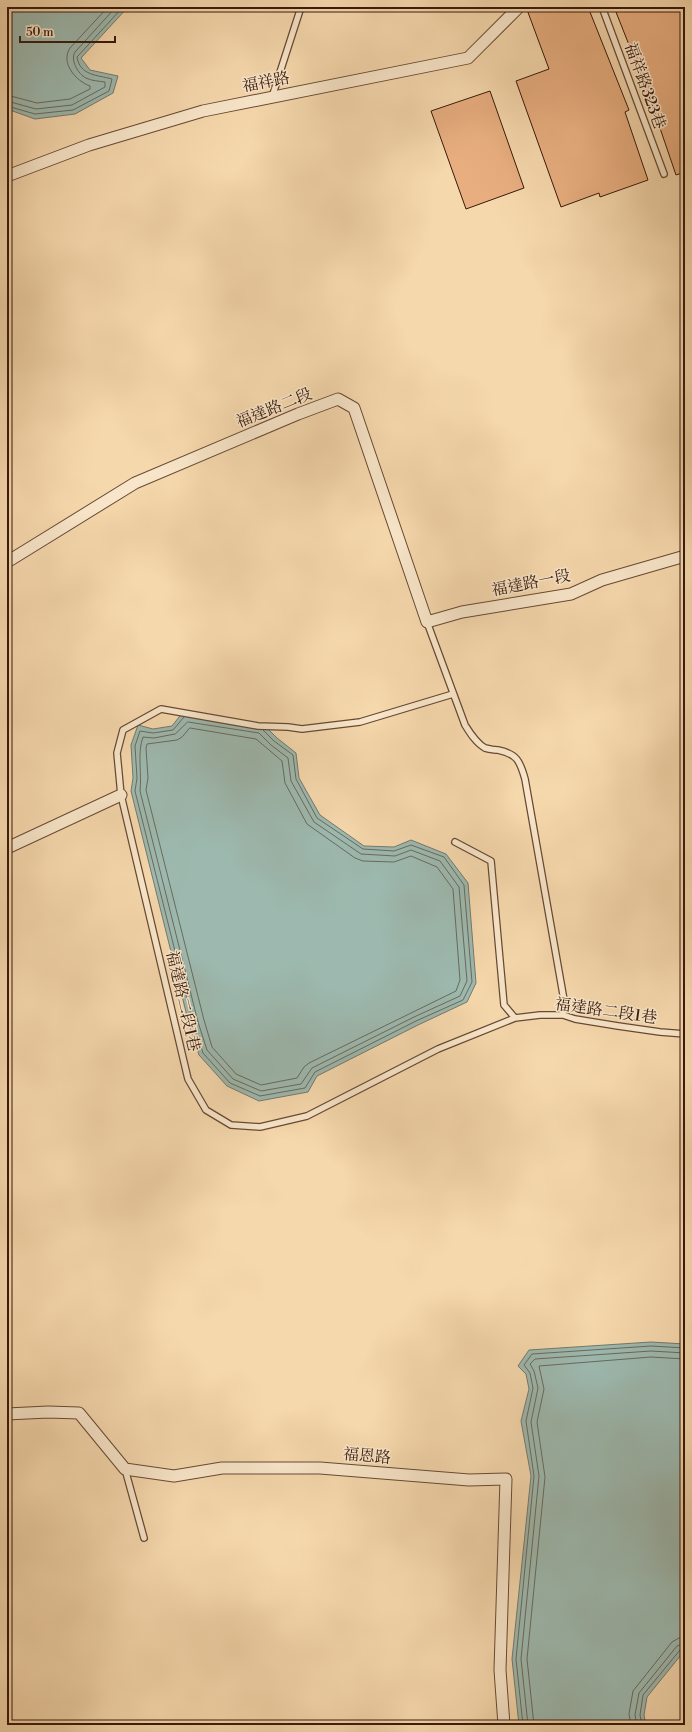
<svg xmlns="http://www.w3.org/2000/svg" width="692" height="1732" viewBox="0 0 692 1732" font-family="'Libre Bodoni','Noto Serif TC',serif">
	<rect width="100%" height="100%" fill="#f6d8ad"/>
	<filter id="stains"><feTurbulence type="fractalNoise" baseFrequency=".005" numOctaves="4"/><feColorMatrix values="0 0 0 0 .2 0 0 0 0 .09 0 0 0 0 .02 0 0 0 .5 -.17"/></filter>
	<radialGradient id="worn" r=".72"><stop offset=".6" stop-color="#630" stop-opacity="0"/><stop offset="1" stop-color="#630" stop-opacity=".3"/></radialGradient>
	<!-- water -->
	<path fill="#9db9af" stroke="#74796e" d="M7,7H128L81,58L90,70L118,76L113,93L75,114L35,119L7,109Z
		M183,712L264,725L277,738L296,753L299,778L320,815L364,846L394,847L411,840L446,854L468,883L476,983L467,1002L418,1025L317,1076L308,1092L259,1101L227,1086L199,1055L189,1024L131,791L133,778L131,745L138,725L153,729L172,726Z
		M651,1342L685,1344V1650L647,1697L644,1715L646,1725H519L512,1659L531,1476L521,1421L529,1389L526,1374L518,1366L529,1350Z"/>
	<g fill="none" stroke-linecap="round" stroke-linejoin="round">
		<!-- shore -->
		<path stroke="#6a695e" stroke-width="1" d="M7,95L37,103L70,99L90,89V86C76,81 60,63 70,48L108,7
			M7,101L36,109L72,105L105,87V82C99,81 92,81 86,78C78,74 70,60 75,52L116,7
			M7,106L35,114L73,110L109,91L112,79C98,75 80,76 77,57L123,7
			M184,717L173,730L153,733L140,731L135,746L137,778L135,791L193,1023L203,1053L230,1083L260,1096L305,1088L315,1072L416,1021L463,1000L472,982L464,885L444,857L411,845L394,851L363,849L317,818L296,779L293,755L274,741L263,730
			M188,722L259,733L271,745L288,758L291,781L314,822L361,854L395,856L411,850L440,861L459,887L467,981L460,996L414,1017L312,1068L301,1084L261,1091L233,1079L207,1050L198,1022L140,791C142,773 137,753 143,737L154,738L175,734Z
			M190,728L256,739L282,761L285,783L307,824L355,858L363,861L394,862L411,856L437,867L453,889L460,980L456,991L309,1063L304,1067L297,1078L261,1085L236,1074L212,1047L204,1020L146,790L148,778L146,748L147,744L177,740L182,737Z
			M523,1725L516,1659L534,1476L526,1421L533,1388L530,1373L524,1365L532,1354L651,1346L685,1348
			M528,1725L521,1659L539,1476L531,1422L538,1388L534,1371L530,1364L535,1359L651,1351L685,1353
			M534,1725L527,1659L545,1477L537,1422L544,1389L539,1366L651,1357L685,1359
			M631,1725L629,1714L633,1691L672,1642L679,1638L685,1637
			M637,1725L635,1715L639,1693L677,1646L685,1643
			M642,1725L640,1715L643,1695L680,1650L685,1648"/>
	</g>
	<!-- building -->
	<path fill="#e8ae80" stroke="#37190c" d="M526,7H588L629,110L625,112L648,180L600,197L599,193L561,207L516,81L549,69Z
		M614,7H685V172L676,175L648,93Z
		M490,91L524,188L466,209L431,111Z"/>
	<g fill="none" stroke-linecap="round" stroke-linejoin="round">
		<defs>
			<path id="service" d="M602,7L664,174
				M272,97L301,7
				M427,622L465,725C470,733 476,743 485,748C489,749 494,750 498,750C517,754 520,761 525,779L564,1000L563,1015
				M453,694L360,722L302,729L288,727L258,726L161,709L123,730L117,753L121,795L188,1079L206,1110L231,1125L260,1127L307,1116L438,1049L515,1018L540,1015H563L575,1019L618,1026L660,1032L685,1034
				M455,842L491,861L504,1005L515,1018
				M125,1469L144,1538"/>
			<path id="minor" d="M7,176L89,145L203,111L468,58L519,7
				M7,562L135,483L298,414L338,399L354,408L427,622L462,612L571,594L602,580L685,556
				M7,848L121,795
				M7,1414L48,1412L79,1413L125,1469L174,1476L222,1468H320L469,1480L506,1479L500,1670L504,1725"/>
		</defs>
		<!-- service casing -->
		<use href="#service" stroke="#674934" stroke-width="8"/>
		<!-- minor casing -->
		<use href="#minor" stroke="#674934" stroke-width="13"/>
		<!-- service -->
		<use href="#service" stroke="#f9e6ca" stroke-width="5.5"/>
		<!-- minor -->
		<use href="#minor" stroke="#f9e6ca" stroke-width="11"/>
	</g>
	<g text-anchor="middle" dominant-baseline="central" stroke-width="3" stroke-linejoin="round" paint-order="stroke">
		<!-- street labels -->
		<g font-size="16" fill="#37190c" stroke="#f9e6ca">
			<text transform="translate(266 82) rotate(-11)">福祥路</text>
			<text transform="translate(645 86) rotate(70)">福祥路323巷</text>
			<text transform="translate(274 408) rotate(-22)">福達路二段</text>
			<text transform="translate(531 583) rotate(-11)">福達路一段</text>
			<text transform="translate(183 1001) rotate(77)">福達路二段1巷</text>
			<text transform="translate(606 1011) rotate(8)">福達路二段1巷</text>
			<text transform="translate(367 1456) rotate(5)">福恩路</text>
		</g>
	</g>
	<!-- margin -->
	<rect width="692" height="1732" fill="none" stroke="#f6d8ad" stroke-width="24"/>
	<rect x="8" y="8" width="676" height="1716" fill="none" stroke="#37190c" stroke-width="2"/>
	<rect x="12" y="12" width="668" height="1708" fill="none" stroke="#37190c"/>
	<!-- scale -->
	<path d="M20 36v6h95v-6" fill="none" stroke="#37190c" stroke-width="2"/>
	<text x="26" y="36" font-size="12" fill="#37190c" stroke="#f9e6ca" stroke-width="3" paint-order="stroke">50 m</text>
	<rect width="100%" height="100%" filter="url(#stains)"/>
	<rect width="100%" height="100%" fill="url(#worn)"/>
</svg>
